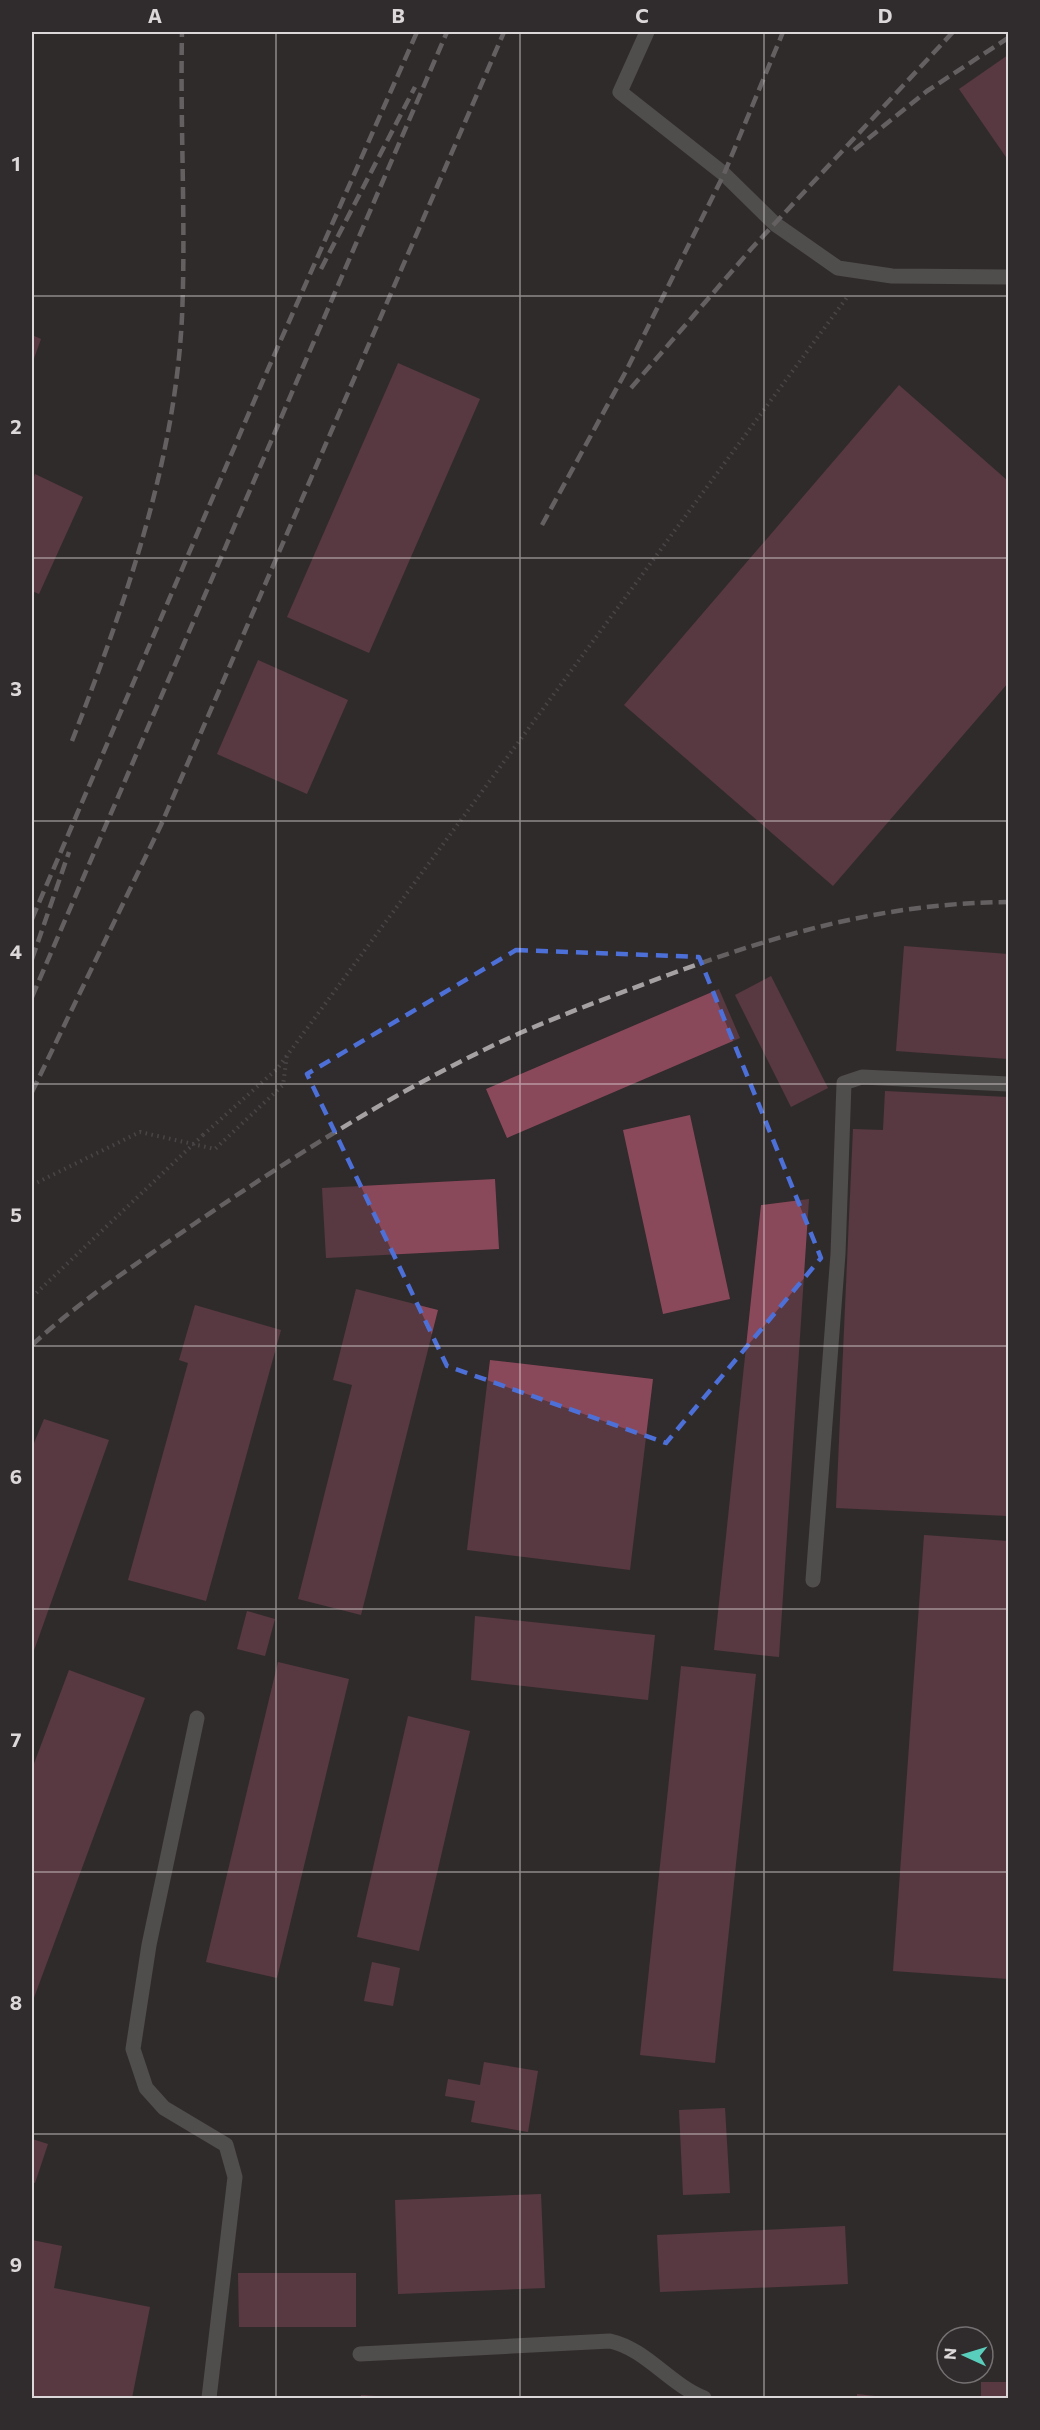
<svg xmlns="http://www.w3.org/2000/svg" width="1040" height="2430" viewBox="0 0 1040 2430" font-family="Commissioner,sans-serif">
	<rect width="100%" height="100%" fill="#302b2c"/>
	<!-- building -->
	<path fill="#8a485b" d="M1008,55V160L959,89Z
		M32,335L41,339L32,364Z
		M398,363L480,399L369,653L287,617Z
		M899,385L1008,481V683L833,886L624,705Z
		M35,474L83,497L39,594L32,591V482Z
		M258,660L348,700L307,794L217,754Z
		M904,946L1008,954V1059L896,1051Z
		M771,976L828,1088L791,1107L735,995Z
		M719,989L740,1038L507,1138L486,1089Z
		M885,1091L1008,1097V1516L836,1508L853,1129L883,1130Z
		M690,1115L730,1299L663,1314L623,1130Z
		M495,1179L499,1249L326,1258L322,1188Z
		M809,1199L779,1657L714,1650L761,1205Z
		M356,1289L438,1310L361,1615L298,1599L352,1385L333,1380Z
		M195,1305L281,1330L206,1601L128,1580L188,1363L179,1360Z
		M490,1360L653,1379L630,1570L467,1550Z
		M44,1419L109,1440L32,1656V1448Z
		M924,1535L1008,1541V1979L893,1971Z
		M247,1611L275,1619L265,1656L237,1649Z
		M475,1616L655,1635L648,1700L471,1680Z
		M278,1662L349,1679L277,1978L206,1962Z
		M681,1666L756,1674L715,2063L640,2055Z
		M69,1670L145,1698L32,2003V1769Z
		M408,1716L470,1731L419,1951L357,1937Z
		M372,1962L400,1968L393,2006L364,2001Z
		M484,2062L538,2071L528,2132L471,2122L475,2101L445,2096L448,2079L480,2085Z
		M725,2108L730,2193L683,2195L679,2110Z
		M32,2139L48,2144L35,2183L32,2182Z
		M541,2194L545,2288L398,2294L395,2200Z
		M845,2226L848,2284L660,2292L657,2235Z
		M32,2240L62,2246L54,2288L150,2307L132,2398H32Z
		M238,2273H356V2327H239Z
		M981,2382H1008V2398H981Z
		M857,2394L884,2397V2398H857Z
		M361,2395L391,2397V2398H361Z"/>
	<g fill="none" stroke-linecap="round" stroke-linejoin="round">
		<!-- path -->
		<path stroke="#696566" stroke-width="4" stroke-dasharray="1.5 4.5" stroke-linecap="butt" d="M203,1135L277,1069L848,296
			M32,1185L140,1132L215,1149L283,1085L287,1055"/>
		<!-- minor -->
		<path stroke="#787575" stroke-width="15" d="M647,32L620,92L724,174L775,224L838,268L892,276L1008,277
			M813,1580L838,1254L844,1083L862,1077L1008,1084
			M197,1718L149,1945L133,2049L146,2088L164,2108L226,2145L235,2177L209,2398
			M360,2354L610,2341C646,2349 669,2384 704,2398"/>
		<!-- rail -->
		<path stroke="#a5a1a2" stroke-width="4.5" stroke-dasharray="12 6" stroke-linecap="butt" d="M854,150L927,91L1008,38
			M321,269L415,87
			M631,388L752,248L953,32
			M542,525L625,373L724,174L783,32
			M72,741C124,607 175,463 182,317C186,222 180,127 182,32
			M32,919L261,385L417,32
			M32,959L69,852
			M32,997L447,32
			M32,1092L161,825L504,32
			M32,1345C81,1300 139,1262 194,1224C298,1153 405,1085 520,1033C568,1012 618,994 668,975C782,933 885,903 1008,902"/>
		<!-- path-bridge -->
		<path stroke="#696566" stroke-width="4" stroke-dasharray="1.5 4.5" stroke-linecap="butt" d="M32,1297L203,1135"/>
	</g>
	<!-- marked area -->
	<path d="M0 0H1040V2430H0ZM516,950L699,957L821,1258L666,1443L447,1366L307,1074Z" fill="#302b2c" fill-opacity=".55" fill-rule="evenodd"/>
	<path fill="none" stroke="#4d70d8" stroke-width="4.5" stroke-dasharray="12 8" stroke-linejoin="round" d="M516,950L699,957L821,1258L666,1443L447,1366L307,1074Z"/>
	<!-- grid -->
	<path fill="none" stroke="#dcd8d9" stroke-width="1.5" stroke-opacity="0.55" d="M276,32V2398M520,32V2398M764,32V2398M32,296H1008M32,558H1008M32,821H1008M32,1084H1008M32,1346H1008M32,1609H1008M32,1872H1008M32,2134H1008"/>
	<!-- border -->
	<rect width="1040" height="2430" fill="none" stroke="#302b2c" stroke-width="66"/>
	<!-- north arrow -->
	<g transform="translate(965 2355) rotate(274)"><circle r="28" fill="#302b2c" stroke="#757071" stroke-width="1.5"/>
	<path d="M0-4.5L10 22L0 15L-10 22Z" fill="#5acebd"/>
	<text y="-9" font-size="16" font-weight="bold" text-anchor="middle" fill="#dcd8d9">N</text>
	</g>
	<rect x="33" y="33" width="974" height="2364" fill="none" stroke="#dcd8d9" stroke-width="2"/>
	<g font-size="20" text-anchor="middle" font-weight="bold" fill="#dcd8d9">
		<text x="155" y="23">A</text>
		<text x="398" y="23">B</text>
		<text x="642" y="23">C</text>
		<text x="885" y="23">D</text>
		<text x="16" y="171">1</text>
		<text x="16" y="434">2</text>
		<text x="16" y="696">3</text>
		<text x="16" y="959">4</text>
		<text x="16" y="1222">5</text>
		<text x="16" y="1484">6</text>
		<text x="16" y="1747">7</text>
		<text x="16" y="2010">8</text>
		<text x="16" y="2272">9</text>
	</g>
</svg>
